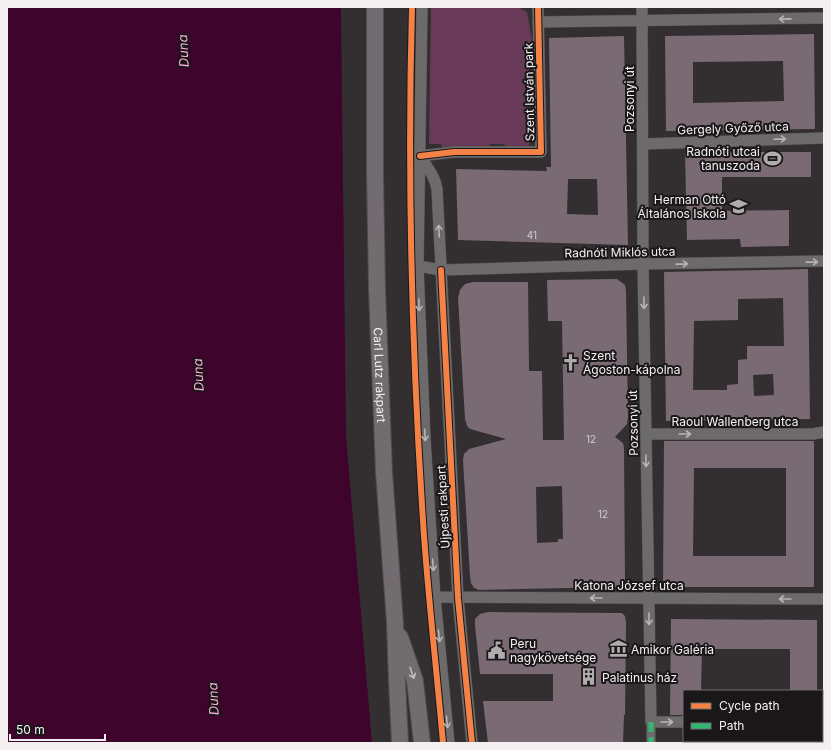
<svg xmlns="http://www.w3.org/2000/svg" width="831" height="750" viewBox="0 0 831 750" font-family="Inter,sans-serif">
	<rect width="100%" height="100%" fill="#332f31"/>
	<!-- green -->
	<path fill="#693a57" d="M431,7H520L521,9L527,12L532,40L528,54L530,78L527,101L533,119L530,142L528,148H512L502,144H490L489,148L466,149L442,147L441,144H429Z"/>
	<!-- water -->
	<path fill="#3e042c" d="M7,7H341L346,436L372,743H7Z"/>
	<!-- building -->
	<path fill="#7a6a73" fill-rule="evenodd" d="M814,34L815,129L666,131L665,36ZM783,61L784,101L693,103V62Z
		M624,36L628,245L458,240L456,169L547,171L546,167H551L549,38ZM568,179H597L598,215L567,214Z
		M733,152H811V177H722V211L789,210V246L741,247L740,239L687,240L685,153Z
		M808,269L810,419L666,421L664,272ZM783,298L784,346H747V359L738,360V384L727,385V390H693L694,321L738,320V299ZM773,374L774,395L754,396L753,375Z
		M617,279L625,285L626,291L628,418L627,424L615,437L623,443L624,448L625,582L621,586L615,587L479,590L474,588L471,583L470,576L463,460L464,454L469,449L506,439L470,429L467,426L465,419L458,298L460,290L465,284L473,282H528L529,371H542L543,440H564L562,321H548L547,280ZM562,486L563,539H558V542L537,543L536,487Z
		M664,441H814V587H663ZM694,468H786V556H693Z
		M488,612L622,613L625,616L626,622L625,715H624L623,743H488L483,701H553V674H480L475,625V619L480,614Z
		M671,619L817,620V691H790V649H702L701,691H684V715H670Z"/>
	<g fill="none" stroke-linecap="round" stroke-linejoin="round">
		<defs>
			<path id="pedestrian" d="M651,722V743
				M818,741V743"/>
			<path id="minor" d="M422,7L418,266L425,439L435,597L449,743
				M642,7L643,264L651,722H684
				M538,22L824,18
				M643,144L824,138
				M420,156C427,167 435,176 437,189L458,598L472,743
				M420,156L454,152H541L538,7
				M418,266L441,270L643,264L824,261
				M646,434H813L824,432
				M435,597L824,599
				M822,723H824"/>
			<g id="secondary">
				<path id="s1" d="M375,7V172L377,289L384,472L395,623L397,682L400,743"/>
				<path d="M400,637L415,681L422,743"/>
			</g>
		</defs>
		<!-- pedestrian casing -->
		<use href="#pedestrian" stroke="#4e4c4d" stroke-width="10"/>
		<!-- minor casing -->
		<use href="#minor" stroke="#4e4c4d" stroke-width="12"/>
		<!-- secondary casing -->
		<use href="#secondary" stroke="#4e4c4d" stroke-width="18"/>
		<!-- pedestrian -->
		<use href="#pedestrian" stroke="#6d6a6c" stroke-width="8"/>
		<!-- minor -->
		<use href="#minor" stroke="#6d6a6c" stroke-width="11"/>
		<!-- secondary -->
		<use href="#secondary" stroke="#726b6f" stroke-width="16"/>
		<!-- quiet -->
		<path stroke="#33b770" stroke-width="5" stroke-dasharray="10 5" stroke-linecap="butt" d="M651,722V743
			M818,741V743"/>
		<defs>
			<path id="cycleway" d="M412,7C407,183 412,360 424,536C429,605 437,674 443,743
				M420,156L454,152H541L538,7
				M441,270L458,598L472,743"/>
		</defs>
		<!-- cycleway casing -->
		<use href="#cycleway" stroke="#1a1719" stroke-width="8"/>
		<!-- cycleway -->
		<use href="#cycleway" stroke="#f48246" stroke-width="6"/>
	</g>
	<!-- one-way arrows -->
	<defs><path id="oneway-shaft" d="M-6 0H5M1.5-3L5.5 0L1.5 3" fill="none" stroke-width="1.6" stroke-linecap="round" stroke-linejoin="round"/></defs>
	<g stroke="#b7b4b6">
		<use href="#oneway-shaft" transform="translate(785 19) rotate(179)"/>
		<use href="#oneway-shaft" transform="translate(780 139) rotate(-2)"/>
		<use href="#oneway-shaft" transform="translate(439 231) rotate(-93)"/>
		<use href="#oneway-shaft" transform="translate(812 262) rotate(-1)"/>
		<use href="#oneway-shaft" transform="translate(682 264) rotate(-1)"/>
		<use href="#oneway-shaft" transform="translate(644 303) rotate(89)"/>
		<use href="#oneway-shaft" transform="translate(419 305) rotate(88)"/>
		<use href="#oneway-shaft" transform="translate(685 434)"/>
		<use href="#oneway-shaft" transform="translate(425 435) rotate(87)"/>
		<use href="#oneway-shaft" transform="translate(646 461) rotate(89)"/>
		<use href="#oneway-shaft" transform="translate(433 565) rotate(86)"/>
		<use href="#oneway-shaft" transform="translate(596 598) rotate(-180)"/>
		<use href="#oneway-shaft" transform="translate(785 599) rotate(-180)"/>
		<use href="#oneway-shaft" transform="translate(649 619) rotate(89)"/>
		<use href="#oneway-shaft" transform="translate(439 636) rotate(84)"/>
		<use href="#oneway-shaft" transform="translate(447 722) rotate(84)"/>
		<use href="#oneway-shaft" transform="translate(667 722)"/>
	</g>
	<use stroke="#c0bbbe" href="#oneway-shaft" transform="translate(412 673) rotate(71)"/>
	<!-- icons -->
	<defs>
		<symbol id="stadium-bare" viewBox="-9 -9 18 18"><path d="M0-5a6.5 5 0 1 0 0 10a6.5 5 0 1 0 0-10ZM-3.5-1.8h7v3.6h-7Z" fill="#b0acae" stroke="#1a1719" stroke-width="2.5" paint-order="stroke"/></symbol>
		<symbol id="school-bare" viewBox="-9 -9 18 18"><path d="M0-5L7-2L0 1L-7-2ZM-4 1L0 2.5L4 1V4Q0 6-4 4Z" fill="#b0acae" stroke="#1a1719" stroke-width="2.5" paint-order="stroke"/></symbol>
		<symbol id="church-bare" viewBox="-9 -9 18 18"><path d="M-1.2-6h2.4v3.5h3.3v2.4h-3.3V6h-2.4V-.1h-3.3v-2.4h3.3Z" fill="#b0acae" stroke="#1a1719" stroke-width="2.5" paint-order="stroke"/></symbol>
		<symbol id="museum-bare" viewBox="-9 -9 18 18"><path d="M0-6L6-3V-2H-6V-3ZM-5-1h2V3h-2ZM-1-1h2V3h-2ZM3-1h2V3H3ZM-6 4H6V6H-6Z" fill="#b0acae" stroke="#1a1719" stroke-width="2.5" paint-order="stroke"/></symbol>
		<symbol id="civic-bare" viewBox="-9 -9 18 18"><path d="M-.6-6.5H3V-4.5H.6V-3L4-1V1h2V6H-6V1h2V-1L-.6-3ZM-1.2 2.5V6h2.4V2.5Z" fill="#b0acae" stroke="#1a1719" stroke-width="2.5" paint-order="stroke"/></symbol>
		<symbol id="building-bare" viewBox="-9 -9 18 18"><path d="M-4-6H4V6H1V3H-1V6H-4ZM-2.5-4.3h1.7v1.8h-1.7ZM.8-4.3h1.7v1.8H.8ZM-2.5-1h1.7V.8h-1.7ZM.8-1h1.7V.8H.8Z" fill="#b0acae" stroke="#1a1719" stroke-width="2.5" paint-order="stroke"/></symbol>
	</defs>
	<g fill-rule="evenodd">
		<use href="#stadium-bare" x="760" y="146" width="25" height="25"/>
		<use href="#school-bare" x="726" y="194" width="25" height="25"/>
		<use href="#church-bare" x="558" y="350" width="25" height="25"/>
		<use href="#museum-bare" x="606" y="636" width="25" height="25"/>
		<use href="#civic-bare" x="484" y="638" width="25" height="25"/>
		<use href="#building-bare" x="576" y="664" width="25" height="25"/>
	</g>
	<g text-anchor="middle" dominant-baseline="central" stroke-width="4" stroke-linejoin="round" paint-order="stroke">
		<!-- number labels -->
		<g font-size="10" fill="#d6ced2">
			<text x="532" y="235">41</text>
			<text x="591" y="439">12</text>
			<text x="603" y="514">12</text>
		</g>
		<!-- street labels -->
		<g font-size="12" fill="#f4f0f2" stroke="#1a1719">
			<text transform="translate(529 92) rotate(-91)">Szent István park</text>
			<text transform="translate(629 99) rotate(-90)">Pozsonyi út</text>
			<text transform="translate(733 128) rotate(-2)">Gergely Győző utca</text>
			<text transform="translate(620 252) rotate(-1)">Radnóti Miklós utca</text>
			<text stroke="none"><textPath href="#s1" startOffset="368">Carl Lutz rakpart</textPath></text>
			<text x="735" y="421">Raoul Wallenberg utca</text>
			<text transform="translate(633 423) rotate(-91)">Pozsonyi út</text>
			<text transform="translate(443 507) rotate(-93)">Újpesti rakpart</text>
			<text x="629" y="585">Katona József utca</text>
		</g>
		<!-- poi labels -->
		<g font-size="12" fill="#f4f0f2" stroke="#1a1719" text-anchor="start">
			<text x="760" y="151" text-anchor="end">Radnóti utcai<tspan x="760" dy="14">tanuszoda</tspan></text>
			<text x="726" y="199" text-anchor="end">Herman Ottó<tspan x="726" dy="14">Általános Iskola</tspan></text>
			<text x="583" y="355">Szent<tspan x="583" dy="14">Ágoston-kápolna</tspan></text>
			<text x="510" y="643">Peru<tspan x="510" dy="14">nagykövetsége</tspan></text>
			<text x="631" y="649">Amikor Galéria</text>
			<text x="602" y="677">Palatinus ház</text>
		</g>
		<!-- water labels -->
		<g font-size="13" font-style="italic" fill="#feaedc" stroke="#1a1719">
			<text transform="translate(183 51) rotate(-93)">Duna</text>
			<text transform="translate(198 375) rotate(-93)">Duna</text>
			<text transform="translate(213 699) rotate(-93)">Duna</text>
		</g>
	</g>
	<!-- border -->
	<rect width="831" height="750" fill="none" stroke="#f4f0f2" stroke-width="16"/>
	<!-- legend -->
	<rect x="683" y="690" width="140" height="52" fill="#1a1719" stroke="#716e70"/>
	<rect x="691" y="703" width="20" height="6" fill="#f48246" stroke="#716e70"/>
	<text x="719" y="710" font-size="12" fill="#f4f0f2">Cycle path</text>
	<rect x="691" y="723" width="20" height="6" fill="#33b770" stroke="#716e70"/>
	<text x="719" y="730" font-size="12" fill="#f4f0f2">Path</text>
	<!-- scale -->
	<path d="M10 734v6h95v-6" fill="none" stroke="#f4f0f2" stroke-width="2"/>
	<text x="16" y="734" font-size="12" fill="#f4f0f2" stroke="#1a1719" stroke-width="3" paint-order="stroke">50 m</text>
</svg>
